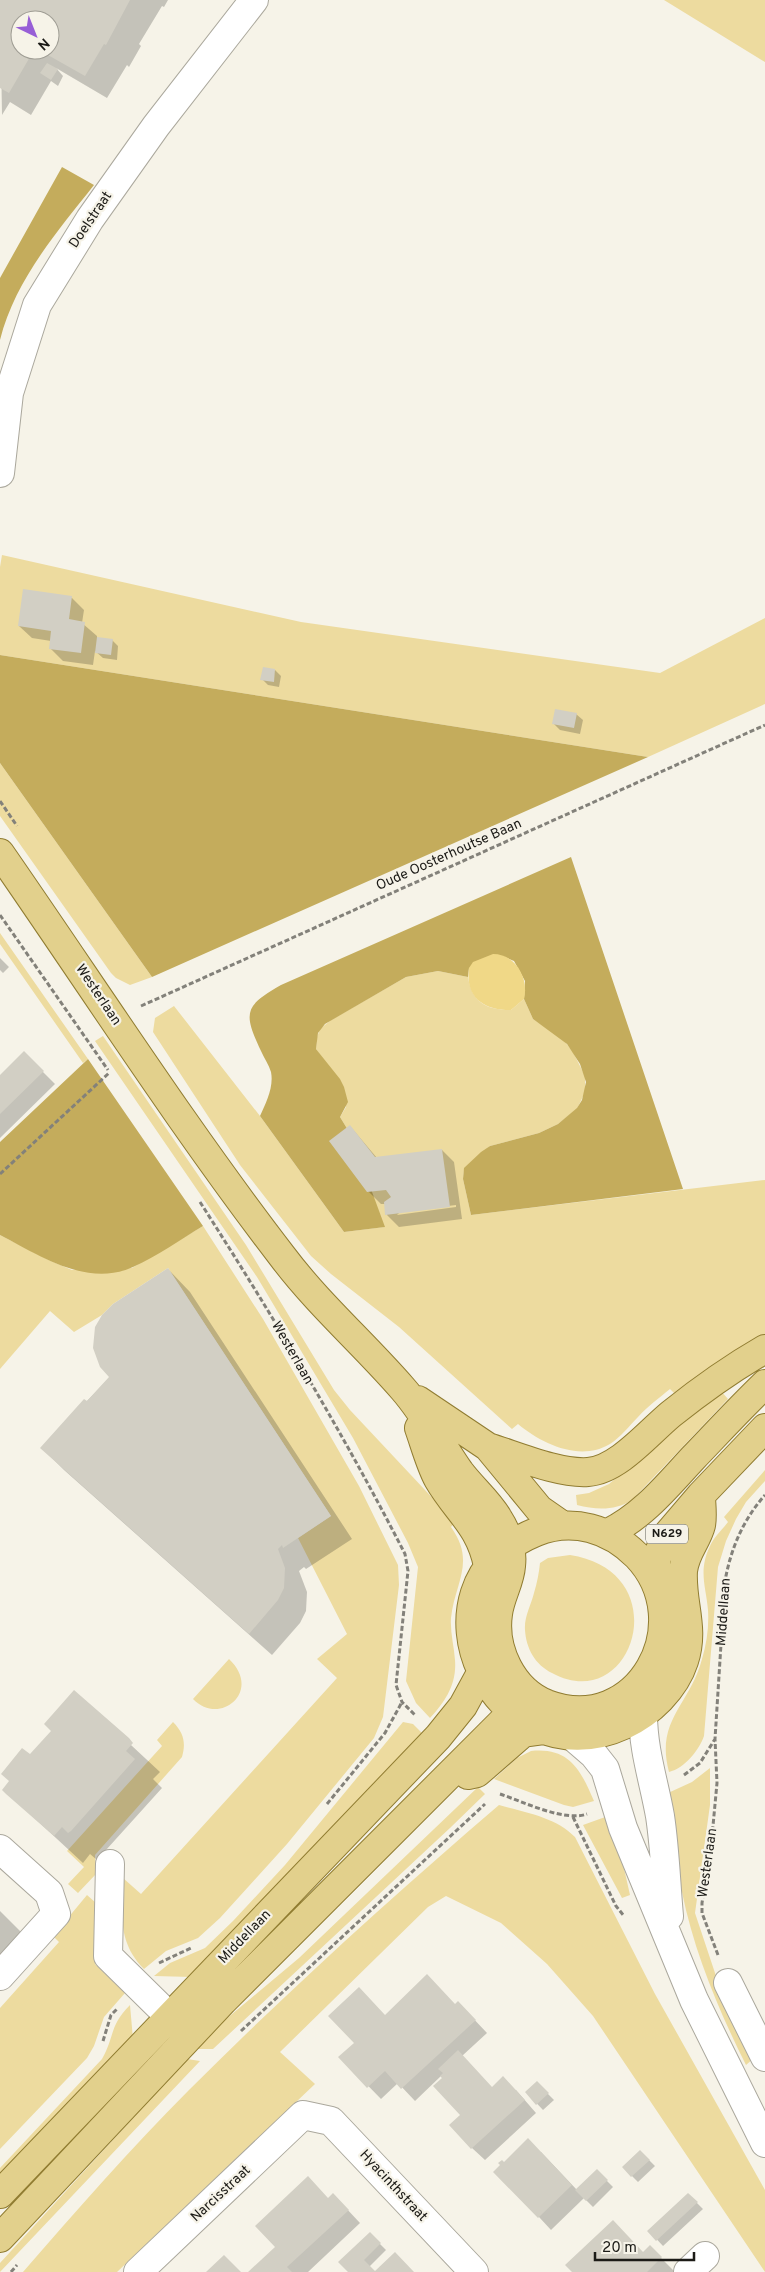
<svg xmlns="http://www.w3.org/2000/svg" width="765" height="2272" viewBox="0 0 765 2272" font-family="Overpass,sans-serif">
	<rect width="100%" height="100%" fill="#f6f3e8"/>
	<!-- green -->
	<path fill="#eddb9f" d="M664,0H765V62Z
		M2,555L301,622L660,673L765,618V704L648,757L0,655V567Z
		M0,763L152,977L130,985L116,978L111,973L0,816Z
		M0,933L88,1059L83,1063L0,944Z
		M438,971L468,977C472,1003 487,1010 511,1010L524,999L533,1019L562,1038L573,1052L585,1076V1092L577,1109L558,1124L539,1133L490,1146L464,1170L463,1179L471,1215L765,1180V1336L674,1393L670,1389C659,1398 648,1406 638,1417C629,1426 621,1437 610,1444C580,1462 542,1444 518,1424L512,1429L399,1327L331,1274L311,1256L240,1165L153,1032L155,1018L174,1006L260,1116L344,1232L384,1227L351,1135L340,1117L346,1107L326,1064L316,1049L317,1037L320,1029L331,1020L406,977Z
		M103,1036L246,1245L334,1390L350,1410L455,1522L451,1527C476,1562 455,1582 451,1618C450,1632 454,1646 455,1660C457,1684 445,1702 430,1718L416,1703L406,1681L418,1567L408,1543L353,1438L257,1277L95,1041Z
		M203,1226L263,1319L359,1486L398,1565L399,1585L383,1717L374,1738L287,1844L220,1918L198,1938L166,1951L144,1969C117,1942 122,1913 123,1878L141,1894L337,1678L317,1659L347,1634L298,1538L331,1516L168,1268L113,1304L102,1315L74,1332L50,1311L0,1369V1235L51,1261L72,1270L132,1268Z
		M720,1390L728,1399L632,1500C615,1511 596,1510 577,1505L576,1495L589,1493L609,1484Z
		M765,1470V1481L746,1502L736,1519L726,1541L718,1567L704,1736C699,1750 685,1768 669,1772C655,1720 690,1705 702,1659C707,1643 709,1626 708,1610C706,1586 698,1571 710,1546C714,1537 722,1530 728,1522L724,1517Z
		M570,1555C679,1572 633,1717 552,1673C535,1665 526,1648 525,1630C524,1617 531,1605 534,1593C537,1583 539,1573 540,1563L548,1558Z
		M229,1659C263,1691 220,1727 193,1699Z
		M173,1722C184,1733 186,1743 182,1757L95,1855L96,1874L78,1893L68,1884L84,1867L67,1851L162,1746L157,1740Z
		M403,1722L413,1724L424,1735L192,1977L154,1976L170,1963L205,1948L233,1921L285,1865Z
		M531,1751C570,1747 581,1771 594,1801L573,1807L564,1805L494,1779L517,1758Z
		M710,1768V1805L695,1913L718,1982L754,2058L746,2065C719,2011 694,1952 682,1892C677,1870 679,1846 675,1823C673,1813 670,1803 668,1793L692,1782Z
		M478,1787L485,1794L450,1828L213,2049H197L219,2025L299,1958Z
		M499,1805C524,1812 556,1817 575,1837L655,1994L765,2190V2272L593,2016L547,1964L501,1923L446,1896L428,1907L280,2052L315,2084L117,2272H23C77,2210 131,2148 189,2090C288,1991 393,1896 499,1805Z
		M608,1816L621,1855L630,1895L622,1898L583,1825Z
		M87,1895L96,1903L95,1964L125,1993L104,2017L94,2046L87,2058L0,2149V2008L59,1942L53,1936Z
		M130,2005L133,2039L0,2179V2168L102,2059C115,2036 109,2026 130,2005Z
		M187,2059L200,2061L0,2272V2263Z"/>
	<!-- forest -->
	<path fill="#c4ac5c" d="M62,167L94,185C57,232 15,280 0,340V278Z
		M0,655L648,757L152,977L0,763Z
		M571,857L683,1189L471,1215L463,1179L464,1168L481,1152L490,1146L539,1133L558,1124L577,1108L582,1100L586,1082L580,1064L567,1044L533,1019L524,999L525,981L514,961L507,958L469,968L468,977L438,971L406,977L325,1024L318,1033L316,1049L340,1079L344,1087L348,1102L340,1117L351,1135L385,1227L344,1232L260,1116C266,1103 274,1087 271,1072C269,1065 264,1058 261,1051C243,1013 244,1006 281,985Z
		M88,1059L203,1226C180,1240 157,1256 133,1267C87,1288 39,1255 0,1235V1142Z"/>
	<!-- water -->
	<path fill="#f0d887" d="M493,954C516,954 529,979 524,999L511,1010C484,1010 465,998 469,968L473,962Z"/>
	<!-- shadow -->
	<path fill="#0003" fill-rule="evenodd" d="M0,0H168L164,7L162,6L139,44L141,46L129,67L127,65L107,98L56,68L63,76L58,86L51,81L31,115L10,102L2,115ZM20,20H50V50H20Z
		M24,590L72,598L84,610L82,623L97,636V638L112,640L118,646L117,660L103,658L95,651L93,665L63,661L50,648L51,641L32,638L19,626Z
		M275,670L281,676L279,687L268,685L262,679Z
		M576,714L583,720L580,734L560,730L554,724Z
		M0,958L9,967L3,973L0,970Z
		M24,1053L55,1084L0,1138V1077Z
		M350,1126L377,1158L442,1150L454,1162L462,1219L399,1227L387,1215L386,1204H381L368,1191ZM456,1205V1207L397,1215L400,1212Z
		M168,1269L190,1292L352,1539L306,1569L304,1567L299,1571L307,1592L306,1611L300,1623L272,1655L64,1470L42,1448L110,1377Z
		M74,1692L160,1772L153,1779L162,1788L97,1860L90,1854L83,1863L4,1790L52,1731Z
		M0,1911L29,1940L0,1972Z
		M455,2005L470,2015L487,2033L462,2056L492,2088L516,2090L536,2113L485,2160L472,2148L462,2115L441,2076L415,2101L398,2083L381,2099L340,2057L385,2016Z
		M537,2083L554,2100L543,2110L526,2092Z
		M640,2151L655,2166L638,2182L623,2167Z
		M541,2152L577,2190L597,2171L613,2187L593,2207L584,2198L551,2230L539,2217L502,2165Z
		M688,2194L703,2209L663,2246L649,2231Z
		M328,2199L345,2207L360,2223L308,2272H250Z
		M370,2234L386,2250L369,2267L374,2272H350Z
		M650,2247L674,2271L673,2272H574L644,2253Z"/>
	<!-- building -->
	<path fill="#d2cfc4" d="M0,0H130L106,45L104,44L85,76L39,50H50V20H20V50H34L9,93L0,88Z
		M47,63L58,69L51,80L40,73Z
		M23,589L72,596L69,619L85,622L81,653L49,649L51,631L18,626Z
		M97,637L113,639L111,655L95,653Z
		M263,667L275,669L274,682L260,680Z
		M555,709L577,713L574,728L552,724Z
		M24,1051L44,1071L0,1114V1075Z
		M350,1125L375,1157L442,1149L450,1207L385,1215L384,1202L391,1197L386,1190L367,1192L329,1141Z
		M168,1268L331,1516L283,1548L282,1545L278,1549L285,1568L284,1588L278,1600L249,1634L40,1448L84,1399L87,1401L109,1377L100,1367L93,1348L95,1327L102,1315L113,1304Z
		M74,1690L129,1738L133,1743L126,1751L135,1759L71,1831L68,1833L62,1827L54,1836L6,1794L2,1790L9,1781L1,1774L22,1748L30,1754L51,1731L44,1724Z
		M427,1974L455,2004L458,2001L476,2020L401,2089L385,2071L367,2088L338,2057L354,2043L328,2016L359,1987L385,2015Z
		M458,2050L492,2087L503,2076L525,2100L471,2149L449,2125L460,2115L433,2086L442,2078L440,2076L443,2073L438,2069Z
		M537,2081L549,2093L536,2105L525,2092Z
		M528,2138L572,2185L538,2218L493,2172L500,2165L498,2163L502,2160L504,2162Z
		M640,2150L650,2160L631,2177L622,2167Z
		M597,2169L608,2180L586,2201L575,2190Z
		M308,2176L328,2198L333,2193L349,2210L287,2267L292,2272H248L275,2247L255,2226Z
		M688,2193L698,2202L656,2241L647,2231Z
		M613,2220L643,2252L650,2245L662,2257L647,2272H572L565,2265Z
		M370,2232L381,2243L364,2260L375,2271L395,2252L414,2272H348L338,2262Z
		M224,2255L241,2272H206Z"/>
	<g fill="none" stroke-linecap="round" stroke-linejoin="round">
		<defs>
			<path id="minor" d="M0,473L9,393L37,305L90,219L156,126L254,0
				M643,1714C643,1750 654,1782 660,1816C665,1849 666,1883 669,1916
				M572,1736L594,1755L605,1769L623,1828L694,2000L765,2143
				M0,1849L49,1893L56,1914L0,1976
				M110,1864L108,1956L169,2016
				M728,1983L765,2057
				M138,2272L303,2115L331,2121L474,2272
				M688,2272L705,2256"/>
			<path id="major" d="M0,853C93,987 182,1126 282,1256C318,1304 364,1344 403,1389C425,1414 441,1445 460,1472C472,1488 488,1501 498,1518C507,1532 513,1549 511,1566C510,1582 500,1597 498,1614C493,1649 512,1690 547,1704C638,1738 701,1623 637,1556C610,1529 573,1517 536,1532C401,1586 496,1784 624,1725C650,1713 675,1689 684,1661C695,1628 681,1603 683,1571C685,1552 697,1541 701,1525C703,1516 701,1504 701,1495
				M418,1400L488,1447L539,1509L562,1525
				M419,1428C425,1445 430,1464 438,1479C457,1512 480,1525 488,1566
				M488,1447C517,1456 559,1474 588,1472C618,1470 648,1433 671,1414C701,1390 732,1368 765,1349
				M608,1533C643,1516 667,1486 693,1458C717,1433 740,1408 765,1384
				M656,1584V1559L666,1536L701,1495L765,1428
				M468,1775L477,1773L523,1733L545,1730
				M0,2194L438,1737L463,1706L481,1673
				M0,2238L223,2001L504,1720L518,1707L529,1703"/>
		</defs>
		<!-- minor casing -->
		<use href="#minor" stroke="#aba89d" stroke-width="30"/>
		<!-- major casing -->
		<use href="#major" stroke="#907c31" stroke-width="30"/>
		<!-- path -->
		<path stroke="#83817a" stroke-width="3" stroke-dasharray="5 2.5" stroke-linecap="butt" d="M0,801L17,826
			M0,915L108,1070
			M141,1006L765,725
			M0,1174L109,1073
			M200,1202C273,1316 343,1433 405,1554L408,1571L396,1685L402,1702L415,1715
			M684,1775L700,1763L715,1739
			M500,1794C524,1802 564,1822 587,1814
			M327,1804L385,1733L402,1702
			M573,1817L616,1906L624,1916
			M718,1955L702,1913V1903L711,1847L717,1783L715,1739L725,1581C731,1548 743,1520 765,1495
			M159,1963L191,1948
			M241,2031L485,1804
			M103,2041L111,2015L117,2009
			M11,2272L17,2265"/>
		<!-- minor -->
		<use href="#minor" stroke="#fff" stroke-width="28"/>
		<!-- major -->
		<use href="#major" stroke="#e2d08c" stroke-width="28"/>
	</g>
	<g text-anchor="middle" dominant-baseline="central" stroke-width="4.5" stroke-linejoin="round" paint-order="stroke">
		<!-- shield labels -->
		<rect fill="#f6f3e8" stroke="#5d5c56" stroke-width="1" x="646" y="1524.5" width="42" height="19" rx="4"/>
		<g font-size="12" font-weight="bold" fill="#1c1b17">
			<text x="667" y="1534">N629</text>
		</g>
		<!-- street labels -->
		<g font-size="14" fill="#1c1b17" stroke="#f6f3e8">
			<text transform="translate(91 220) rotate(-56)">Doelstraat</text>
			<text transform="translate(449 855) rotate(-24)">Oude Oosterhoutse Baan</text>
			<text transform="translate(98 995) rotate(56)">Westerlaan</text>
			<text transform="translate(292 1353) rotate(60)">Westerlaan</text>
			<text transform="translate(724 1612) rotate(-86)">Middellaan</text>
			<text transform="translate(708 1863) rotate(-82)">Westerlaan</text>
			<text transform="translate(245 1937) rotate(-46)">Middellaan</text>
			<text transform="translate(393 2186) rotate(47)">Hyacinthstraat</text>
			<text transform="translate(221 2194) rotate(-43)">Narcisstraat</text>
		</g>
	</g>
	<!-- north arrow -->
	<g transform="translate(35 35) rotate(137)"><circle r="24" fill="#f6f3e8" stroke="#9f9d94"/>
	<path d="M0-4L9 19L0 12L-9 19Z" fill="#975ed6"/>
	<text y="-8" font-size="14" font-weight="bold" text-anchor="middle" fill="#1c1b17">N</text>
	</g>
	<!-- scale -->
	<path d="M595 2252v8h99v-8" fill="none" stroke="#1c1b17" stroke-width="2.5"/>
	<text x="602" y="2252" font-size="15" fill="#1c1b17" stroke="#f6f3e8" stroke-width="4" paint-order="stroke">20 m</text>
</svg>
